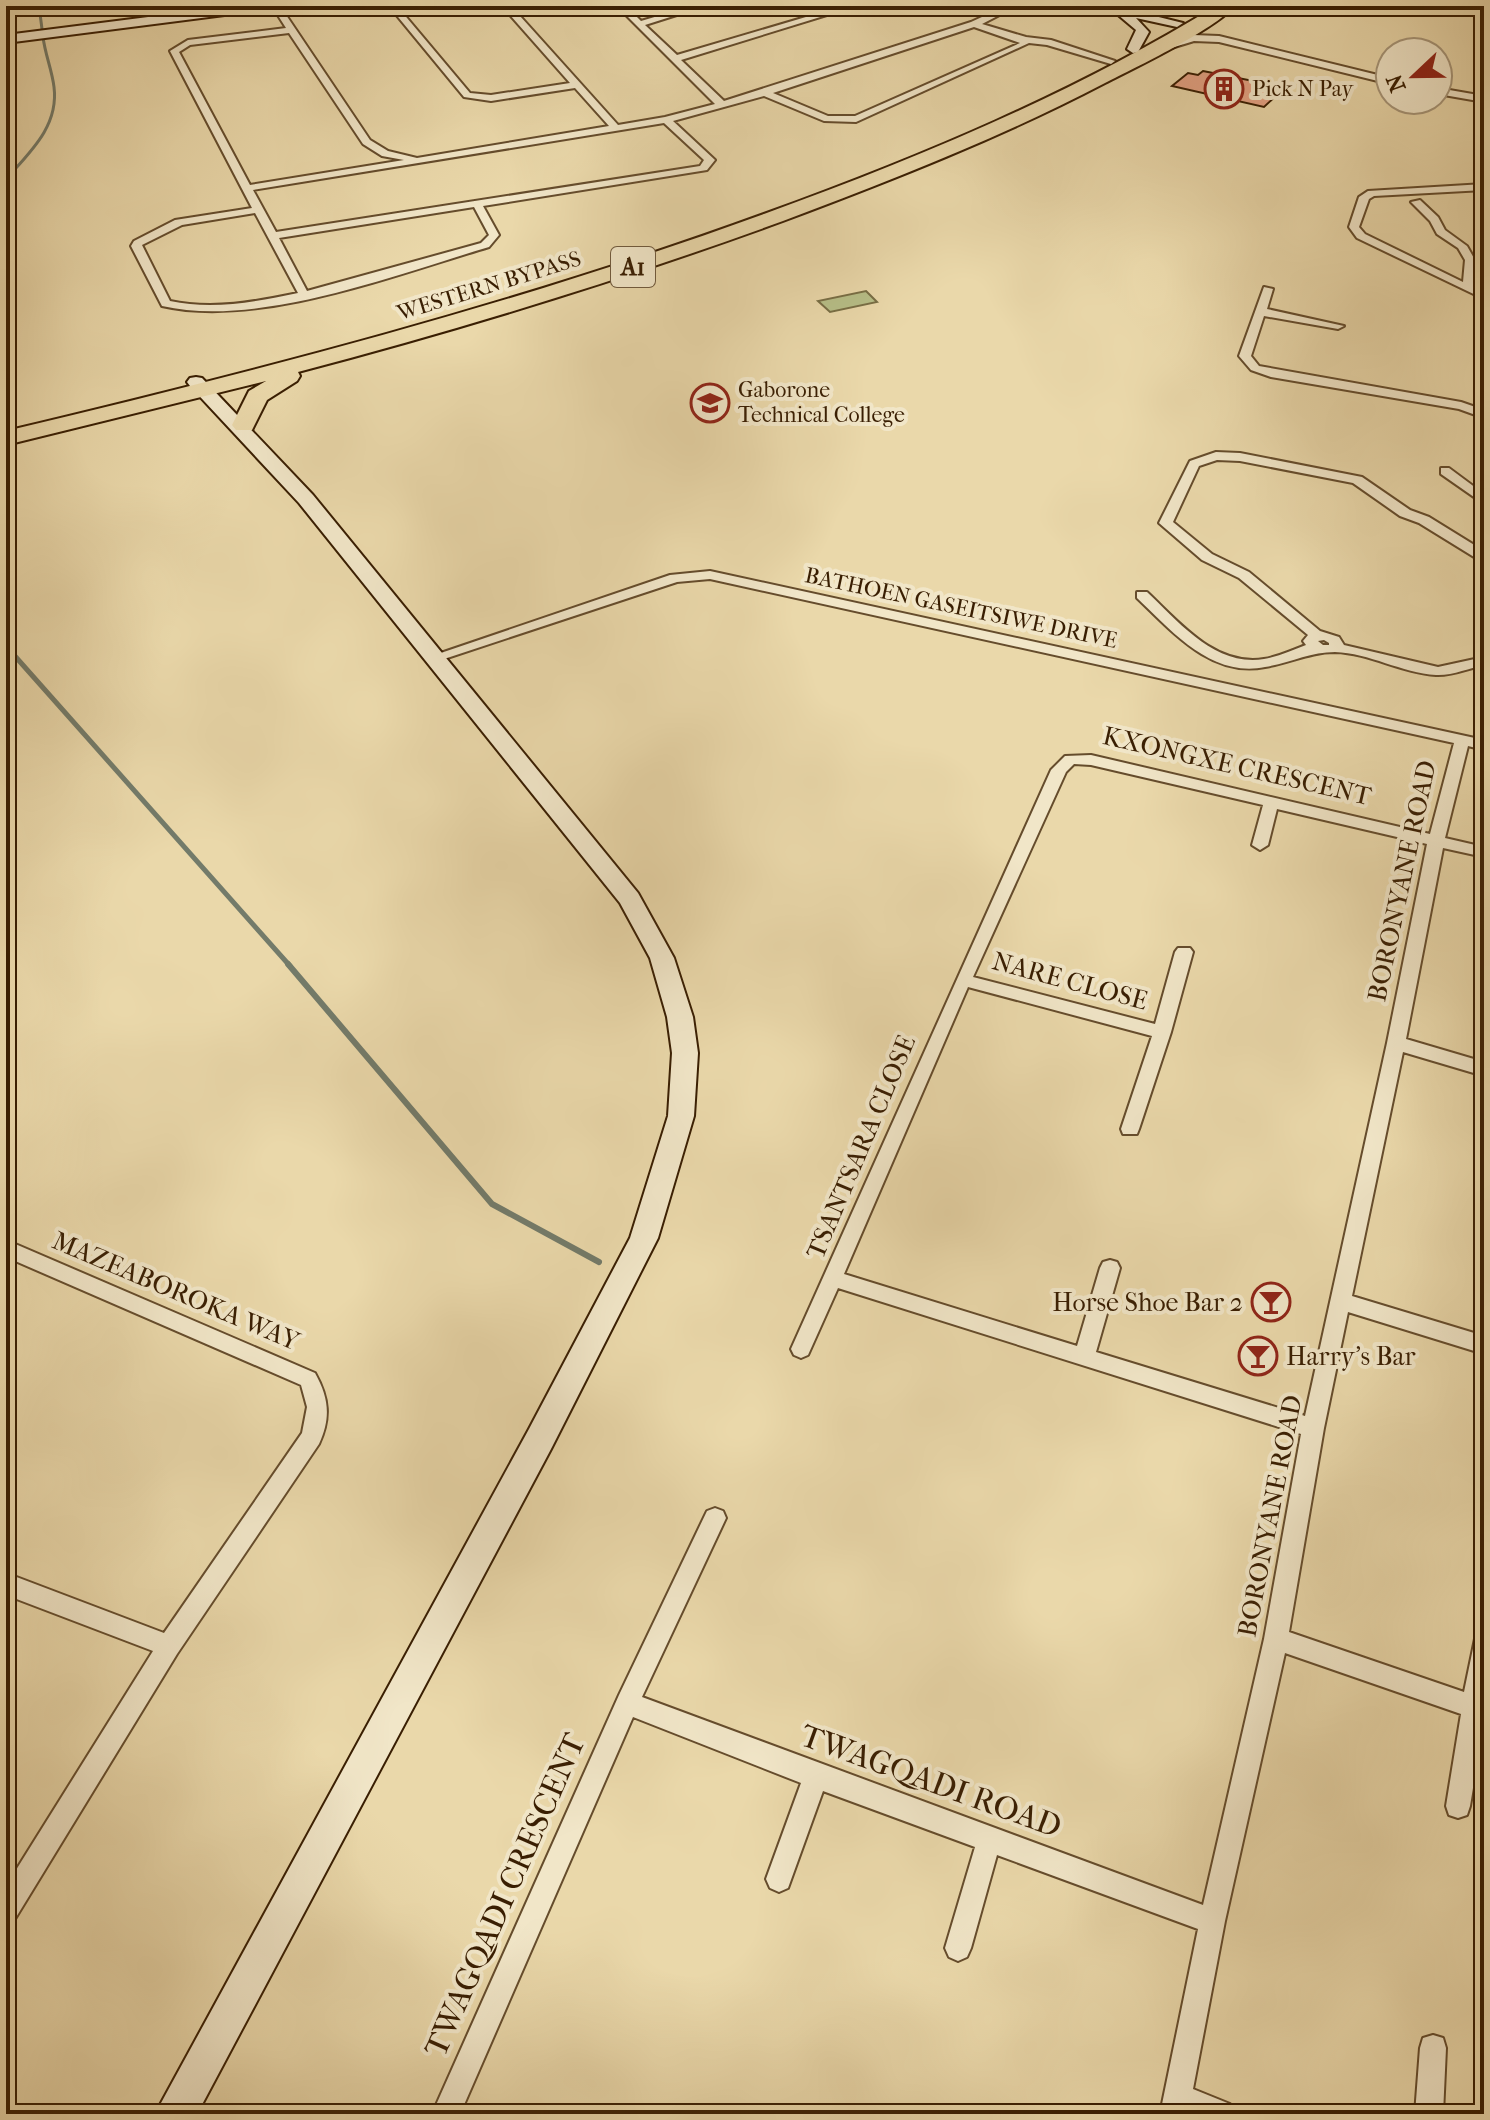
<svg xmlns="http://www.w3.org/2000/svg" width="1490" height="2120" viewBox="0 0 1490 2120" font-family="'IM FELL French Canon',serif">
	<rect width="100%" height="100%" fill="#ead8aa"/>
	<filter id="stains"><feTurbulence type="fractalNoise" baseFrequency=".0025" numOctaves="4"/><feColorMatrix values="0 0 0 0 .2 0 0 0 0 .09 0 0 0 0 .02 0 0 0 .5 -.17"/></filter>
	<radialGradient id="worn" r=".72"><stop offset=".6" stop-color="#630" stop-opacity="0"/><stop offset="1" stop-color="#630" stop-opacity=".3"/></radialGradient>
	<!-- green -->
	<path fill="#b7bf88" stroke="#786e45" stroke-width="2" d="M866,291L877,302L830,312L818,301Z"/>
	<g fill="none" stroke-linecap="round" stroke-linejoin="round">
		<!-- stream-far2 -->
		<path stroke="#737b6a" stroke-width="3" d="M39,6L42,29
			M6,179C30,152 59,126 54,87C52,70 45,54 43,37"/>
		<!-- stream-far1 -->
		<path stroke="#737b6a" stroke-width="5" d="M6,646L290,966"/>
		<!-- stream -->
		<path stroke="#737b6a" stroke-width="6" d="M288,964L492,1204L599,1262"/>
	</g>
	<!-- building -->
	<path fill="#e5a385" stroke="#391e02" stroke-width="2" d="M1203,71L1273,85L1268,90L1280,92L1264,107L1172,86L1188,73L1198,75Z"/>
	<g fill="none" stroke-linecap="round" stroke-linejoin="round">
		<defs>
			<path id="street" d="M272,6H280L370,140L388,151L417,158L609,126L575,88L491,101L464,97L389,6H439L402,12L470,93L491,95L570,83L502,6H511L618,125L665,117L715,104L617,6H626L641,21L692,6H705L645,25L677,55L843,6H856L681,60L724,101L971,22L1006,6H1017L982,24L1026,37L1051,40L1115,61L1111,64L1047,45L1029,43L856,122L824,121L764,96L673,121L715,160L707,170L483,206L499,235L489,247C395,275 258,328 162,306L131,246L134,241L175,220L252,208L170,51L188,40L286,28ZM974,27L1020,43L855,116H828L773,93ZM289,33L363,144L382,156L404,160L250,185L179,52L190,45ZM664,123L704,160L700,166L276,232L253,190ZM474,207L489,235L481,243L307,291L279,238ZM255,213L298,293C255,302 213,310 170,301L142,245L182,225Z
				M1193,35L1219,36L1390,78V84L1219,42L1194,41L1168,49L1164,46Z
				M1438,88L1484,96V102L1438,94Z
				M1484,184V190L1374,196L1369,199L1359,227L1365,234L1463,282L1465,260L1458,248L1437,234L1430,221L1411,202L1420,200L1438,217L1445,230L1467,246L1475,260L1474,287L1484,292V299L1357,238L1349,227L1359,197L1368,191Z
				M1264,287L1273,289L1267,309L1344,326L1338,329L1264,316L1251,356L1259,366L1461,402L1484,410V418L1459,409L1271,377L1251,370L1239,356Z
				M1216,452L1240,453L1362,477L1410,510L1429,517L1484,551V561L1479,560L1419,523L1400,516L1353,483L1240,461L1217,460L1199,466L1173,522L1212,554L1249,572L1320,631L1339,637L1344,645L1438,667L1484,657V665C1470,668 1451,676 1436,675C1402,673 1369,653 1335,652C1310,652 1290,663 1265,667C1211,678 1172,631 1137,598V592H1147C1179,622 1215,667 1264,659C1278,657 1292,650 1306,645L1303,641L1308,635L1239,578L1202,560L1159,523L1190,461ZM1324,640L1329,643V645H1323L1318,641Z
				M1441,468H1449L1484,494V504L1441,474Z
				M710,571L1484,740V750L1468,746L1445,838L1484,847V857L1443,848L1406,1039L1484,1062V1076L1403,1052L1352,1296L1484,1336V1354L1348,1312L1324,1428L1289,1632L1464,1692L1476,1634L1484,1631V1722L1470,1806L1467,1815L1458,1818L1449,1815L1446,1806L1461,1714L1285,1653L1225,1921L1193,2089L1230,2104L1234,2114H1160L1198,1929L997,1855L971,1948L967,1957L958,1961L949,1957L945,1948L975,1847L823,1791L788,1888L779,1892L770,1888L766,1879L801,1783L633,1717L460,2114H432L619,1695L707,1511L715,1508L723,1511L726,1518L642,1697L1203,1905L1264,1639L1301,1434L838,1288L808,1355L801,1358L794,1355L791,1349L1051,770L1065,756L1091,755L1430,834L1454,743L710,579L677,582L441,660H431L429,657L670,575ZM1074,764L1091,765L1263,805L1252,845L1260,850L1268,845L1277,809L1427,844L1387,1043L1305,1416L1096,1352L1120,1268L1117,1262L1110,1260L1103,1262L1100,1268L1077,1346L844,1274L968,987L1152,1036L1121,1129L1123,1134H1137L1139,1129L1171,1032L1193,952L1190,948H1178L1175,952L1155,1024L973,977L1066,772Z
				M6,1240L315,1373C329,1398 331,1418 319,1444L177,1654L15,1919L6,1923V1886L153,1651L6,1595V1573L164,1633L302,1433L307,1407L301,1385L6,1257Z
				M1433,2035L1443,2038L1446,2048L1443,2114H1415L1420,2048L1423,2038Z"/>
			<path id="secondary" d="M235,6H270L264,10L6,43V35Z
				M1091,6H1114L1183,23L1177,27L1136,18L1149,32L1138,52L1133,53L1127,49L1136,30L1117,14Z
				M196,377L202,378L313,495L638,893L674,958L693,1017L698,1053L694,1116L658,1238L551,1449L197,2114H155L529,1429L630,1238L668,1116L672,1053L667,1017L650,958L620,903L299,503L190,386L187,382L190,378Z"/>
			<path id="highway" d="M1216,6H1235C1213,30 1137,67 1105,83C1002,137 892,180 783,221C624,279 462,329 298,372L300,376L297,381L267,400L252,430H236L232,425L249,391L266,381L6,445V431C262,370 517,304 764,214C921,157 1074,93 1216,6Z"/>
		</defs>
		<!-- street casing -->
		<use href="#street" stroke="#654c2c" stroke-width="4"/>
		<!-- secondary casing -->
		<use href="#secondary" stroke="#391e02" stroke-width="4"/>
		<!-- highway casing -->
		<use href="#highway" stroke="#391e02" stroke-width="4"/>
		<!-- street -->
		<use href="#street" fill="#f1e6c8" fill-rule="evenodd"/>
		<!-- secondary -->
		<use href="#secondary" fill="#f1e6c8" fill-rule="evenodd"/>
		<!-- highway -->
		<use href="#highway" fill="#ead8aa" fill-rule="evenodd"/>
	</g>
	<!-- icons -->
	<defs>
		<symbol id="building-ring" viewBox="-11 -11 22 22"><circle r="9.5" fill="#f1e6c8" stroke="#8f2418" stroke-width="1.5"/><path d="M-4-6H4V6H1V3H-1V6H-4ZM-2.5-4.3h1.7v1.8h-1.7ZM.8-4.3h1.7v1.8H.8ZM-2.5-1h1.7V.8h-1.7ZM.8-1h1.7V.8H.8Z" fill="#8f2418"/></symbol>
		<symbol id="university-ring" viewBox="-11 -11 22 22"><circle r="9.5" fill="#f1e6c8" stroke="#8f2418" stroke-width="1.5"/><path d="M0-5L7-2L0 1L-7-2ZM-4 1L0 2.5L4 1V4Q0 6-4 4Z" fill="#8f2418"/></symbol>
		<symbol id="bar-ring" viewBox="-11 -11 22 22"><circle r="9.5" fill="#f1e6c8" stroke="#8f2418" stroke-width="1.5"/><path d="M-6-5H6L.8 .8V4.5H3.5V6h-7V4.5H-.8V.8Z" fill="#8f2418"/></symbol>
	</defs>
	<g fill-rule="evenodd">
		<use href="#building-ring" x="1202" y="67" width="44" height="44"/>
		<use href="#university-ring" x="688" y="381" width="44" height="44"/>
		<use href="#bar-ring" x="1249" y="1280" width="44" height="44"/>
		<use href="#bar-ring" x="1236" y="1334" width="44" height="44"/>
	</g>
	<g text-anchor="middle" dominant-baseline="central" stroke-width="8" stroke-linejoin="round" paint-order="stroke">
		<!-- far-poi labels -->
		<g font-size="22" fill="#391e02" stroke="#f1e6c8" text-anchor="start">
			<text x="1252" y="89">Pick N Pay</text>
			<text x="738" y="390">Gaborone<tspan x="738" dy="25">Technical College</tspan></text>
		</g>
		<!-- far-street labels -->
		<g font-size="22" fill="#391e02" stroke="#f1e6c8">
			<text transform="translate(489 286) rotate(-17)">WESTERN BYPASS</text>
			<text transform="translate(961 608) rotate(12)">BATHOEN GASEITSIWE DRIVE</text>
		</g>
		<!-- shield labels -->
		<rect fill="#f1e6c8" stroke="#705a3d" stroke-width="2" x="611" y="247" width="44" height="40" rx="6"/>
		<g font-size="24" font-weight="bold" fill="#391e02">
			<text x="633" y="267">A1</text>
		</g>
		<!-- street labels -->
		<g font-size="26" fill="#391e02" stroke="#f1e6c8">
			<text transform="translate(1237 766) rotate(13)">KXONGXE CRESCENT</text>
			<text transform="translate(1402 881) rotate(-78)">BORONYANE ROAD</text>
			<text transform="translate(1070 981) rotate(15)">NARE CLOSE</text>
			<text transform="translate(861 1147) rotate(-67)">TSANTSARA CLOSE</text>
			<text transform="translate(176 1291) rotate(23)">MAZEABOROKA WAY</text>
			<text transform="translate(1270 1516) rotate(-79)">BORONYANE ROAD</text>
		</g>
		<!-- poi labels -->
		<g font-size="26" fill="#391e02" stroke="#f1e6c8" text-anchor="end">
			<text x="1243" y="1302">Horse Shoe Bar 2</text>
			<text x="1286" y="1356" text-anchor="start">Harry's Bar</text>
		</g>
		<!-- near-street labels -->
		<g font-size="32" fill="#391e02" stroke="#f1e6c8">
			<text transform="translate(931 1781) rotate(20)">TWAGQADI ROAD</text>
			<text transform="translate(505 1895) rotate(-66)">TWAGQADI CRESCENT</text>
		</g>
	</g>
	<!-- margin -->
	<rect width="1490" height="2120" fill="none" stroke="#ead8aa" stroke-width="32"/>
	<rect x="8" y="8" width="1474" height="2104" fill="none" stroke="#391e02" stroke-width="4"/>
	<rect x="16" y="16" width="1458" height="2088" fill="none" stroke="#391e02" stroke-width="2"/>
	<!-- north arrow -->
	<g transform="translate(1414 76) rotate(248)"><circle r="38" fill="#f1e6c8" stroke="#a79679" stroke-width="2"/>
	<path d="M0-6L14 30L0 20L-14 30Z" fill="#8f2418"/>
	<text y="-12" font-size="22" font-weight="bold" text-anchor="middle" fill="#391e02">N</text>
	</g>
	<rect width="100%" height="100%" filter="url(#stains)"/>
	<rect width="100%" height="100%" fill="url(#worn)"/>
</svg>
